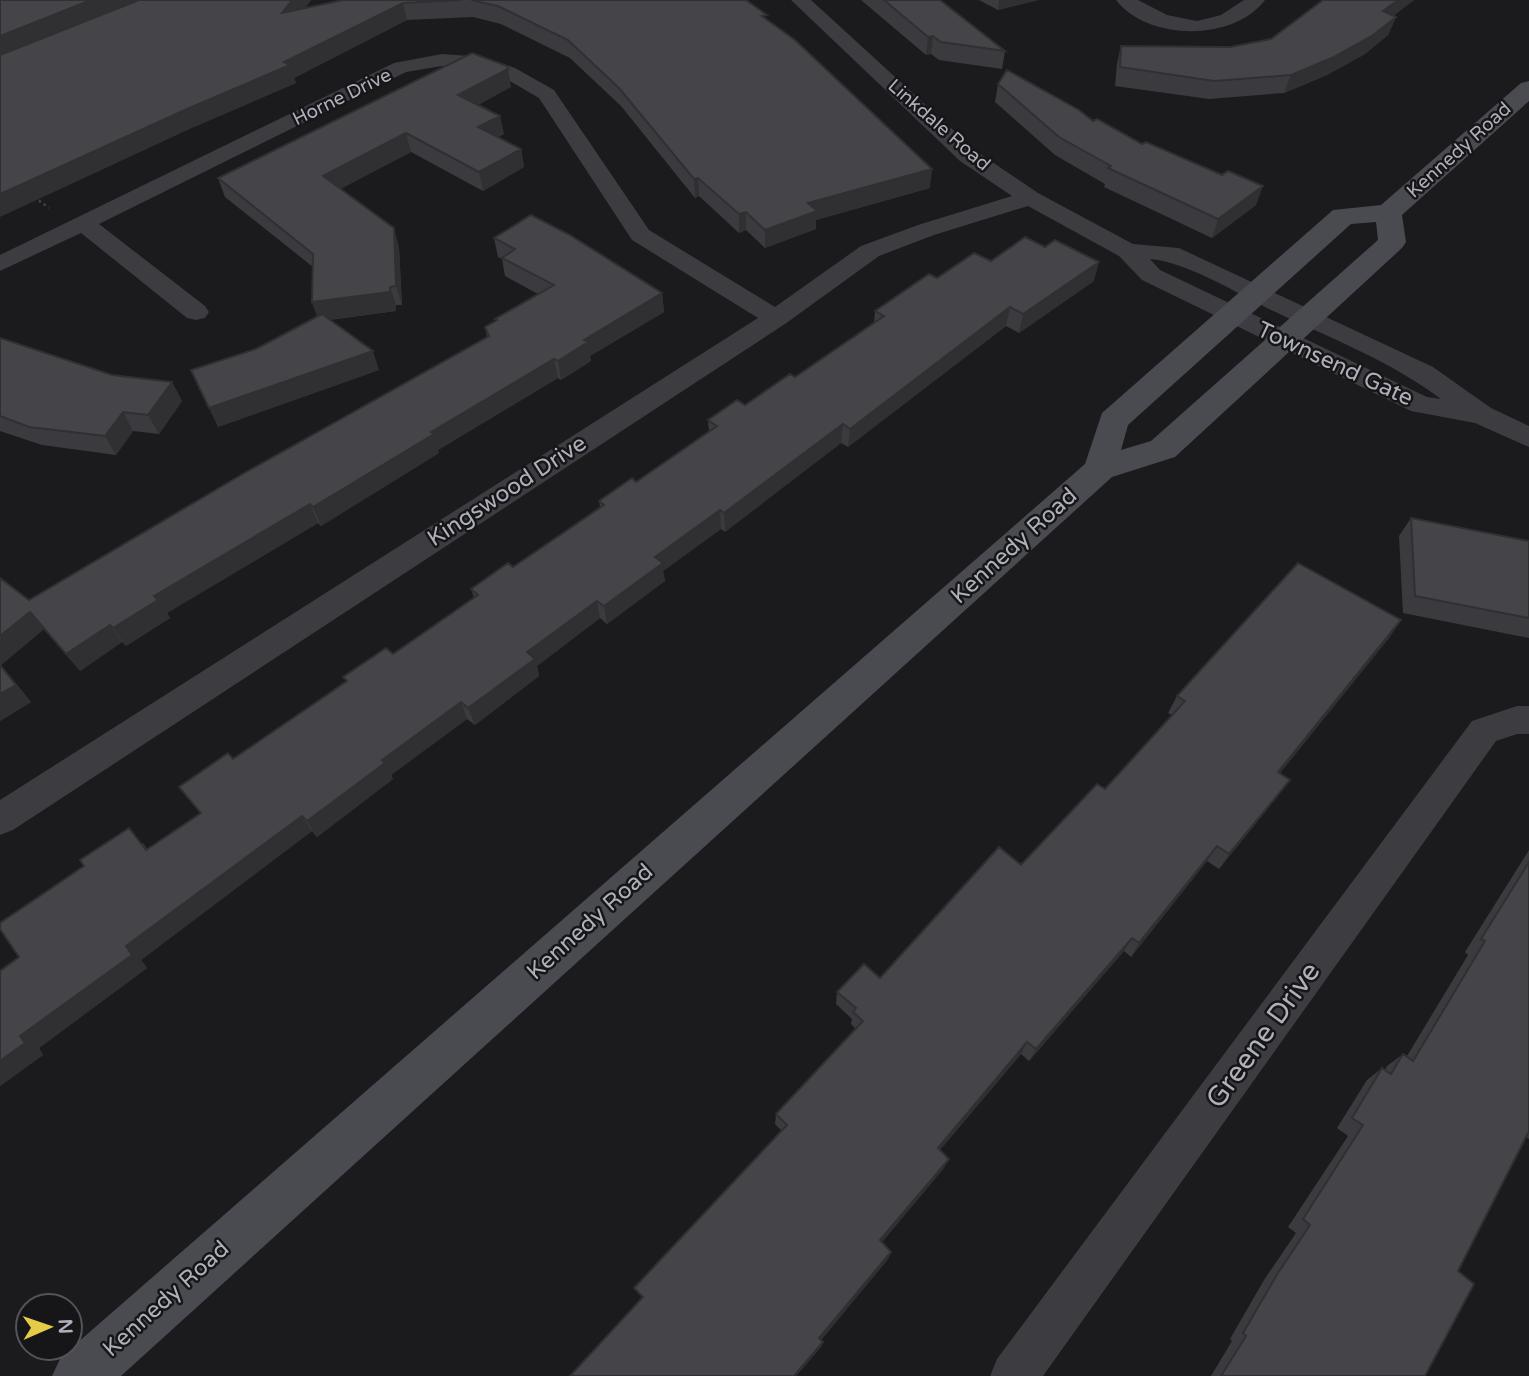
<svg xmlns="http://www.w3.org/2000/svg" width="1529" height="1376" viewBox="0 0 1529 1376" font-family="'Varela Round',sans-serif">
	<rect width="100%" height="100%" fill="#1b1a1c"/>
	<g fill="none" stroke-linecap="round" stroke-linejoin="round">
		<!-- path -->
		<path stroke="#424248" stroke-width="2.5" stroke-dasharray="2.5 3.5" stroke-linecap="butt" d="M34,197L49,208"/>
		<!-- minor -->
		<path fill="#3c3c41" fill-rule="evenodd" d="M791,0H811L976,151L1038,193L1133,244L1179,248L1433,367L1491,408L1529,426V447L1475,423L1411,411L1142,280L1119,256L1028,206L934,235L879,256L785,324L13,830L0,835V800L758,318L632,240L539,98L501,76L480,69L442,66L406,72L99,224L205,306L209,312L205,318L196,320L187,318L81,233L0,271V255L394,63L442,54L483,57L515,68L554,90L649,230L775,307L861,246L918,225L1012,196L960,161ZM1150,259C1183,261 1236,292 1267,308C1326,336 1389,360 1441,399L1427,397L1160,270Z
			M1116,0H1138L1167,15L1197,21L1221,15L1244,0H1265C1234,42 1147,41 1116,0Z
			M1517,706H1529V734H1517L1496,741L1043,1376H990L997,1359L1472,721Z"/>
		<!-- secondary -->
		<path fill="#4a4a51" fill-rule="evenodd" d="M1529,81V101L1402,215L1406,242L1402,248L1175,457L1112,477L121,1376H52L61,1357L1085,464L1102,413L1333,210L1381,205L1521,83ZM1376,222L1378,240L1151,441L1121,450L1128,425L1351,224Z"/>
	</g>
	<!-- wall -->
	<path fill="#3b3b3f" d="M0,0H311L305,8L343,0H746L767,20L930,188L816,220V229L765,248L746,230L739,233L699,196L695,198L621,106L570,58L501,24L473,17L407,20L294,78L296,83L194,127Z
		M861,0H940L1005,51L1002,69L939,60L931,54L926,55Z
		M979,0H1039L998,10Z
		M1323,0H1414L1393,16L1396,17L1388,35L1365,54L1327,75L1284,93L1209,99L1115,86L1117,64L1121,46L1230,47L1271,39Z
		M998,84L1256,205L1212,238L1104,187L1105,184L1055,155L995,102Z
		M511,87L478,105L504,134L498,137L521,149L524,167L483,191L411,152L340,189L399,247L402,305H396V311L330,320L379,370L218,427L256,349L317,316L312,302L313,267L225,197L218,178Z
		M494,238L662,293L664,312L590,356L591,361L561,380L558,378L438,450L439,453L321,526L318,523L167,613L170,618L126,646L122,642L80,671L44,629L1,665L31,702L0,721V578L29,600L487,337L485,327L496,321L495,319L538,294L505,276L502,259L498,257Z
		M991,261L1094,281L1019,333L1006,326L848,447L841,443L725,532L721,529L663,571L665,581L607,624L600,618L537,666L539,676L475,725L467,719L391,775L393,779L317,837L312,831L141,960L147,968L39,1048L43,1055L0,1086V971L19,957L143,843L147,849L201,813L179,787L233,759L346,682L343,677L393,654L474,598L471,589L513,567L600,507L599,501L636,482L709,431L708,420L745,405L795,377L874,323L875,311L937,278Z
		M0,338L112,375L172,382L182,401L159,434L133,431L116,455L42,445L0,431Z
		M1411,518L1529,541V638L1403,613L1399,536Z
		M1401,620L1389,638L1280,773L1278,796L1219,869L1207,861L1131,957L1124,951L1029,1061L1021,1054L940,1150L944,1168L882,1242L891,1252L888,1259L821,1340V1347L796,1376H570L642,1298L634,1288L782,1131L775,1124L776,1114L856,1029L851,1024L852,1019L836,1004L837,992L880,978L1021,865L1105,789L1172,715L1168,713L1177,696Z
		M1529,850V1139L1526,1137L1458,1271L1425,1376H1211L1232,1341L1230,1339L1264,1280L1296,1233L1288,1227L1348,1136L1337,1128L1367,1080L1382,1068L1385,1070L1387,1066L1403,1054L1407,1056L1468,955L1465,952Z"/>
	<!-- shaded-wall -->
	<path fill="#303033" d="M91,0H142L0,58V36Z
		M292,0H311L288,31L282,13Z
		M999,0H1039L998,10Z
		M1398,0H1414L1375,29L1383,11Z
		M403,3L407,20L294,78L296,83L194,127L0,217V194L284,62Z
		M1396,17L1388,35L1365,54L1327,75L1284,93L1291,75Z
		M933,36L931,54L926,55L928,37Z
		M508,69L511,87L462,113L458,95Z
		M500,116L504,134L482,146L478,127Z
		M406,133L411,152L329,195L323,176Z
		M521,149L524,167L483,191L479,172Z
		M932,169L930,188L816,220V229L765,248V230L808,203Z
		M698,178L699,196L695,198L694,179Z
		M1263,186L1256,205L1212,238L1218,219Z
		M746,212V230L739,233V214Z
		M394,228L399,247L402,305L396,286Z
		M1099,262L1094,281L1019,333L1023,314Z
		M390,287L396,305V311L319,321L312,302Z
		M662,293L664,312L590,356L591,361L561,380L558,361L584,340Z
		M1010,307L1006,326L848,447L850,429Z
		M373,351L379,370L218,427L209,408Z
		M554,359L558,378L438,450L439,453L321,526L313,507L431,432Z
		M172,382L182,401L159,434L148,415Z
		M123,412L133,431L116,455L105,436Z
		M843,424L841,443L725,532L724,513Z
		M310,504L318,523L167,613L170,618L126,646L113,628L154,596Z
		M720,510L721,529L663,571L665,581L607,624L604,606L655,557Z
		M597,601L600,618L537,666L539,676L475,725L468,708L527,652Z
		M30,612L44,629L1,665L31,702L0,721V636Z
		M1401,620L1389,638L1267,789L1278,772Z
		M110,625L122,642L80,671L66,654Z
		M461,702L467,719L391,775L393,779L317,837L307,821L382,760Z
		M1290,780L1278,796L1219,869L1229,854Z
		M302,816L312,831L141,960L147,968L39,1048L43,1055L0,1086V1061L20,1036L126,946Z
		M1217,846L1207,861L1131,957L1139,943Z
		M1132,938L1124,951L1029,1061L1036,1049Z
		M1027,1042L1021,1054L933,1158L938,1148Z
		M949,1159L944,1168L877,1248L880,1240Z
		M891,1252L888,1259L818,1344L819,1338Z
		M823,1342L821,1347L796,1376H794Z"/>
	<!-- building -->
	<path fill="#454549" stroke="#303033" stroke-width="2" d="M0,0H91L0,36Z
		M139,0H292L282,13L343,0H462L403,3L284,62L290,65L187,109L0,194V55Z
		M471,0H746L767,15L762,16L795,40L932,169L808,203L817,211L765,230L746,212L739,214L698,178L694,179L619,88L568,40L498,6Z
		M884,0H940L1005,51L941,42L933,36L928,37Z
		M1323,0H1398L1383,11L1396,17L1372,36L1334,57L1291,75L1214,81L1120,67L1121,46L1230,47L1271,39Z
		M472,53L507,66L508,69L458,95L500,116L478,127L521,149L479,172L406,133L323,176L394,228L396,286L390,287V292L312,302L313,254L218,178Z
		M1007,70L1079,110L1093,121L1097,119L1142,144L1146,142L1222,175L1228,171L1263,186L1218,219L1108,168L1111,166L1059,137L998,84Z
		M531,215L570,235L662,293L584,340L588,342L558,361L554,359L431,432L434,434L313,507L310,504L154,596L158,600L113,628L110,625L66,654L30,612L0,636V578L29,600L246,472L489,336L485,327L497,320L495,319L554,285L502,258L515,249L494,238Z
		M1025,237L1045,247L1055,240L1099,262L1023,314L1010,307L850,429L843,424L724,513L720,510L655,557L663,563L604,606L597,601L527,652L535,659L468,708L461,702L382,760L385,763L307,821L302,816L126,946L132,955L20,1036L25,1043L0,1061V971L19,957L0,929V923L84,866L80,860L129,828L146,850L201,813L179,787L228,753L233,759L347,681L343,677L386,648L393,654L478,595L471,589L508,563L513,567L604,505L599,501L632,478L636,482L717,426L708,420L737,400L745,405L790,374L795,377L884,316L875,311L929,274L937,278L974,253L991,261Z
		M322,314L373,351L209,408L191,370L256,349Z
		M0,338L112,375L172,382L148,415L123,412L105,436L29,427L0,416Z
		M1411,518L1529,541V618L1415,596Z
		M1298,563L1401,620L1278,772L1290,780L1229,854L1217,846L1139,943L1132,938L1036,1049L1027,1042L938,1148L949,1159L880,1240L891,1252L819,1338L823,1342L794,1376H570L643,1297L634,1288L787,1125L776,1114L863,1021L853,1012L856,1008L837,992L864,964L880,978L999,847L1021,865L1097,784L1105,789L1185,701L1177,696Z
		M0,665L16,685L0,694Z
		M1529,862V1131L1458,1271L1474,1284L1425,1376H1221L1246,1336L1243,1333L1278,1273L1310,1225L1303,1219L1363,1125L1352,1118L1382,1068L1391,1074L1403,1054L1413,1061L1485,941L1481,939Z"/>
	<g text-anchor="middle" dominant-baseline="central" stroke-width="5" stroke-linejoin="round" paint-order="stroke">
		<!-- far-street labels -->
		<g font-size="19" fill="#aeb0bb" stroke="#161517">
			<text transform="translate(342 97) rotate(-26)">Horne Drive</text>
			<text transform="translate(939 125) rotate(41)">Linkdale Road</text>
			<text transform="translate(1459 150) rotate(-42)">Kennedy Road</text>
		</g>
		<!-- street labels -->
		<g font-size="23" fill="#aeb0bb" stroke="#161517">
			<text transform="translate(1335 364) rotate(25)">Townsend Gate</text>
			<text transform="translate(507 491) rotate(-33)">Kingswood Drive</text>
			<text transform="translate(1014 546) rotate(-42)">Kennedy Road</text>
			<text transform="translate(590 922) rotate(-42)">Kennedy Road</text>
			<text transform="translate(166 1299) rotate(-42)">Kennedy Road</text>
		</g>
		<!-- near-street labels -->
		<g font-size="28" fill="#aeb0bb" stroke="#161517">
			<text transform="translate(1263 1035) rotate(-54)">Greene Drive</text>
		</g>
	</g>
	<!-- north arrow -->
	<g transform="translate(49 1327) rotate(88)"><circle r="33" fill="#161517" stroke="#535359" stroke-width="2"/>
	<path d="M0-5L12 26L0 18L-12 26Z" fill="#e5cb4a"/>
	<text y="-10" font-size="19" font-weight="bold" text-anchor="middle" fill="#aeb0bb">N</text>
	</g>
</svg>
